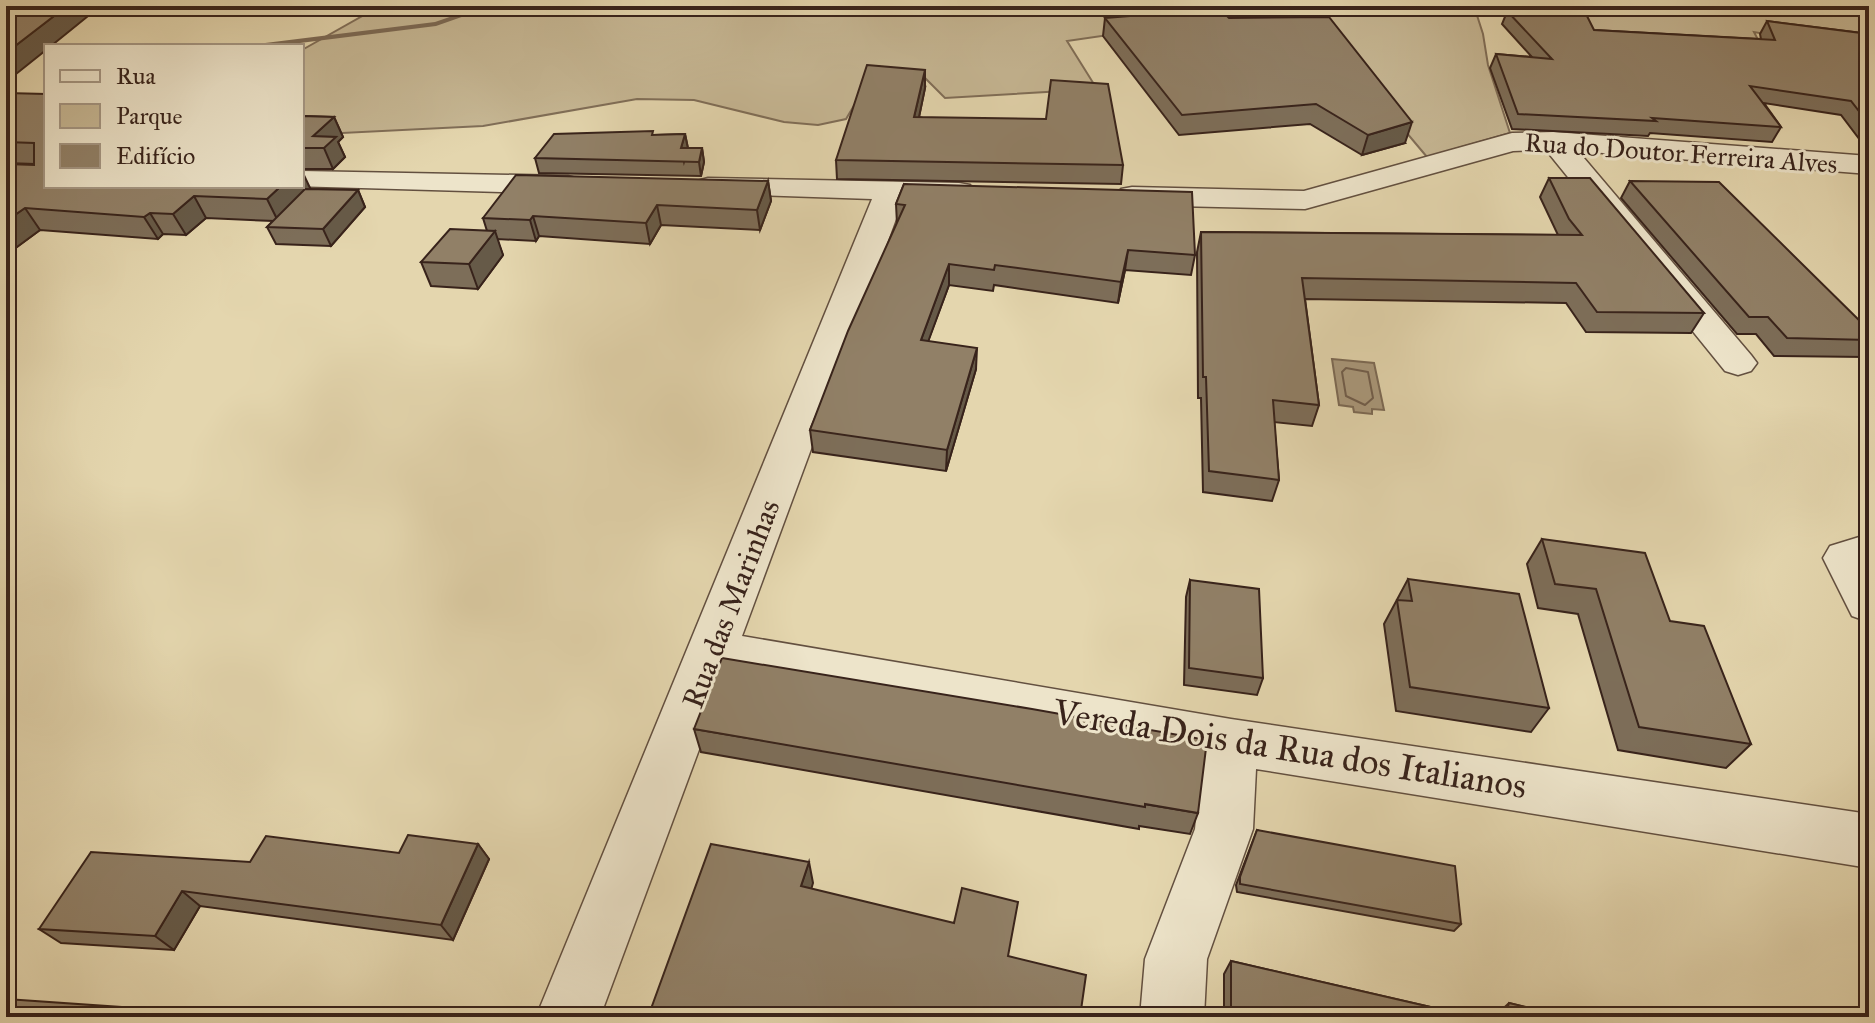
<svg xmlns="http://www.w3.org/2000/svg" width="1875" height="1023" viewBox="0 0 1875 1023" font-family="'IM FELL Great Primer',serif">
	<rect width="100%" height="100%" fill="#e4d6ae"/>
	<filter id="stains"><feTurbulence type="fractalNoise" baseFrequency=".0025" numOctaves="4"/><feColorMatrix values="0 0 0 0 .2 0 0 0 0 .09 0 0 0 0 .02 0 0 0 .5 -.17"/></filter>
	<radialGradient id="worn" r=".72"><stop offset=".6" stop-color="#630" stop-opacity="0"/><stop offset="1" stop-color="#630" stop-opacity=".3"/></radialGradient>
	<!-- green -->
	<path fill="#c7b895" stroke="#806e58" stroke-width="2" d="M400,6H1474L1483,34L1488,65L1510,133L1427,157L1301,7L1067,41L1097,89L945,98L924,77L859,97L846,119L818,125L784,122L694,100L637,99L483,126L302,135V50L366,14Z
		M1561,6H1846L1869,11V52L1754,32L1765,53L1585,37Z"/>
	<!-- water -->
	<path fill="#aa997c" stroke="#7c6a55" stroke-width="2" d="M1332,359L1374,363L1384,410L1372,409V414L1354,412L1353,407L1339,405Z"/>
	<g fill="none" stroke-linecap="round" stroke-linejoin="round">
		<!-- shore -->
		<path stroke="#715e4c" stroke-width="2" d="M1346,368L1368,372L1373,398L1365,405L1346,396L1342,372Z"/>
		<!-- stream -->
		<path fill="#7c6a55" fill-rule="evenodd" d="M482,6H493L436,26L276,46H253L257,44L435,22Z"/>
		<defs>
			<path id="minor" d="M1554,132L1869,156V174L1578,151L1751,355L1757,363L1751,371L1738,375L1725,371L1546,150L1513,151L1305,209L1132,205L1121,203L1117,196L1121,189L1132,187L1304,191L1512,133Z
				M302,171L568,176L579,179L583,185L579,191L568,194L291,186H302Z
				M708,178L959,183L970,185L974,192L970,199L903,200L742,636L1231,719L1869,814V868L1256,769L1253,829L1207,959L1204,1017H1140L1145,959L1195,829L1202,760L727,674L600,1017H536L872,199L697,193L693,187L697,181Z
				M1869,534V622L1852,616L1823,558L1830,546Z"/>
		</defs>
		<!-- minor casing -->
		<use href="#minor" stroke="#635040" stroke-width="3"/>
		<!-- minor -->
		<use href="#minor" fill="#ede4ca" fill-rule="evenodd"/>
	</g>
	<!-- wall -->
	<path fill="#7d6e59" stroke="#38231b" stroke-width="2" d="M1502,6H1565L1594,30L1761,39L1760,34L1767,21L1869,34V144H1863L1841,115L1764,103L1781,127L1772,142L1650,133L1648,136L1512,129L1490,68L1496,54L1532,57L1502,24L1507,12Z
		M1105,18H1229L1405,143L1362,155L1310,124L1179,135L1103,36Z
		M925,88L919,117L1123,165L1121,184L837,179L836,160Z
		M6,93L311,189L358,190L365,207L331,246L276,244L267,227L273,221L206,218L186,235L163,234L158,239L40,230L6,255L34,164L6,163Z
		M302,116L334,117L343,137L338,142L345,157L333,169H302Z
		M685,134L688,148H702L704,162L701,176L539,173L535,158L654,135Z
		M1549,178L1704,313L1691,333L1586,332L1566,303L1305,299L1319,405L1312,426L1274,422L1279,480L1272,501L1203,492L1201,398H1198L1197,252L1201,232L1558,235L1540,197Z
		M768,181L771,201L760,230L661,225L650,244L539,236L536,241L497,239L503,255L478,289L431,286L421,262L487,231L483,218Z
		M1630,181L1869,330V352L1865,357L1774,356L1756,334H1737L1621,198Z
		M904,184L1195,255L1191,275L1125,270L1118,303L994,285L993,291L949,285L928,341L976,369L946,471L813,452L810,430L897,224L896,204Z
		M1542,539L1670,621L1751,744L1726,768L1618,750L1578,614L1538,608L1527,564Z
		M1408,579L1549,708L1531,732L1396,711L1384,624Z
		M1190,580L1263,678L1257,695L1184,685L1186,597Z
		M694,729L1198,813L1190,834L1139,826V829L701,752Z
		M1257,830L1461,924L1454,931L1237,892L1236,885Z
		M478,844L489,859L453,940L200,906L174,950L61,943L39,929L250,862L399,853Z
		M1231,961L1474,1017H1224V974Z
		M1509,1003L1565,1017H1494Z"/>
	<!-- shaded-wall -->
	<path fill="#665a48" stroke="#38231b" stroke-width="2" d="M67,6H90L93,12L51,46H46V50L6,82V53Z
		M925,70V88L915,136L914,117Z
		M334,117L343,137L338,142L345,157L333,169L324,148L313,136Z
		M1412,122L1405,143L1362,155L1368,135Z
		M685,134L688,149L684,162L681,148Z
		M702,148L704,162L701,176L699,162Z
		M302,171L311,190L278,221L267,199L281,186H302Z
		M768,181L771,201L760,230L757,210Z
		M358,190L365,207L331,246L323,229Z
		M194,196L206,218L186,235L173,214Z
		M657,205L661,225L650,244L646,223Z
		M25,208L40,230L6,255V221Z
		M150,213L163,234L158,239L144,217Z
		M533,216L539,236L536,241L530,220Z
		M495,231L503,255L478,289L469,264Z
		M1128,250L1125,270L1118,303L1121,282Z
		M949,264V285L921,361V340Z
		M977,348L976,369L946,471L947,450Z
		M478,844L489,859L453,940L441,925Z
		M809,862L813,883L806,907L801,886Z
		M182,891L200,906L174,950L155,936Z"/>
	<!-- building -->
	<path fill="#918067" stroke="#38231b" stroke-width="2" d="M6,6H67L6,53Z
		M1518,6H1565L1569,10H1584L1594,30L1775,40L1767,21L1869,34V124L1851,101L1750,86L1781,127L1652,118L1656,121L1518,114L1496,54L1552,59L1507,11H1523Z
		M1180,12H1223L1229,18L1329,17L1412,122L1368,135L1316,104L1182,115L1105,18Z
		M867,65L925,70L914,117L1046,119L1051,80L1108,84L1123,165L836,160Z
		M6,93L46,94V186H281L267,199L194,196L173,214L150,213L144,217L25,208L6,221V164L34,165V143L6,142Z
		M302,116L334,117L313,136L336,137L324,148H302Z
		M653,131L652,135L685,134L681,148H702L699,162L535,158L554,134Z
		M516,175L768,181L757,210L657,205L646,223L533,216L530,220L483,218Z
		M1549,178H1590L1704,313L1597,312L1576,283L1302,278L1319,405L1273,400L1279,480L1209,471L1206,377H1203L1201,232L1582,235L1569,219Z
		M1630,181L1719,182L1869,330V340L1787,338L1768,317H1749Z
		M904,184L1192,192L1195,255L1128,250L1121,282L995,265L994,270L949,264L921,340L977,348L947,450L810,430L848,331L905,205L896,204Z
		M305,189L358,190L323,229L267,227Z
		M450,229L495,231L469,264L421,262Z
		M1542,539L1645,553L1670,621L1704,626L1751,744L1639,727L1596,589L1555,584Z
		M1408,579L1519,594L1549,708L1410,687L1397,600L1412,601Z
		M1190,580L1259,589L1263,678L1189,668Z
		M722,658L1032,709L1207,740L1198,813L1145,804V807L694,729Z
		M1257,830L1455,866L1461,924L1240,884V877Z
		M408,835L478,844L441,925L182,891L155,936L39,929L91,852L250,862L266,836L399,853Z
		M711,844L809,862L801,886L954,923L962,888L1018,902L1008,956L1086,975L1080,1017H648Z
		M1231,961L1474,1017H1231Z
		M6,999L265,1017H6Z
		M1509,1003L1565,1016V1017H1505Z"/>
	<g text-anchor="middle" dominant-baseline="central" stroke-width="6" stroke-linejoin="round" paint-order="stroke">
		<!-- far-street labels -->
		<g font-size="26" fill="#38231b" stroke="#ede4ca">
			<text transform="translate(1681 153) rotate(4)">Rua do Doutor Ferreira Alves</text>
		</g>
		<!-- street labels -->
		<g font-size="30" fill="#38231b" stroke="#ede4ca">
			<text transform="translate(731 604) rotate(-69)">Rua das Marinhas</text>
		</g>
		<!-- near-street labels -->
		<g font-size="36" fill="#38231b" stroke="#ede4ca">
			<text transform="translate(1290 749) rotate(9)">Vereda Dois da Rua dos Italianos</text>
		</g>
	</g>
	<!-- margin -->
	<rect width="1875" height="1023" fill="none" stroke="#e4d6ae" stroke-width="32"/>
	<rect x="8" y="8" width="1859" height="1007" fill="none" stroke="#38231b" stroke-width="4"/>
	<rect x="16" y="16" width="1843" height="991" fill="none" stroke="#38231b" stroke-width="2"/>
	<!-- legend -->
	<rect x="44" y="44" width="260" height="144" fill="#ede4ca" stroke="#a59784" stroke-width="2"/>
	<rect x="60" y="70" width="40" height="12" fill="#ede4ca" stroke="#a59784" stroke-width="2"/>
	<text x="116" y="84" font-size="24" fill="#38231b">Rua</text>
	<rect x="60" y="104" width="40" height="24" fill="#c7b895" stroke="#a59784" stroke-width="2"/>
	<text x="116" y="124" font-size="24" fill="#38231b">Parque</text>
	<rect x="60" y="144" width="40" height="24" fill="#918067" stroke="#a59784" stroke-width="2"/>
	<text x="116" y="164" font-size="24" fill="#38231b">Edifício</text>
	<rect width="100%" height="100%" filter="url(#stains)"/>
	<rect width="100%" height="100%" fill="url(#worn)"/>
</svg>
